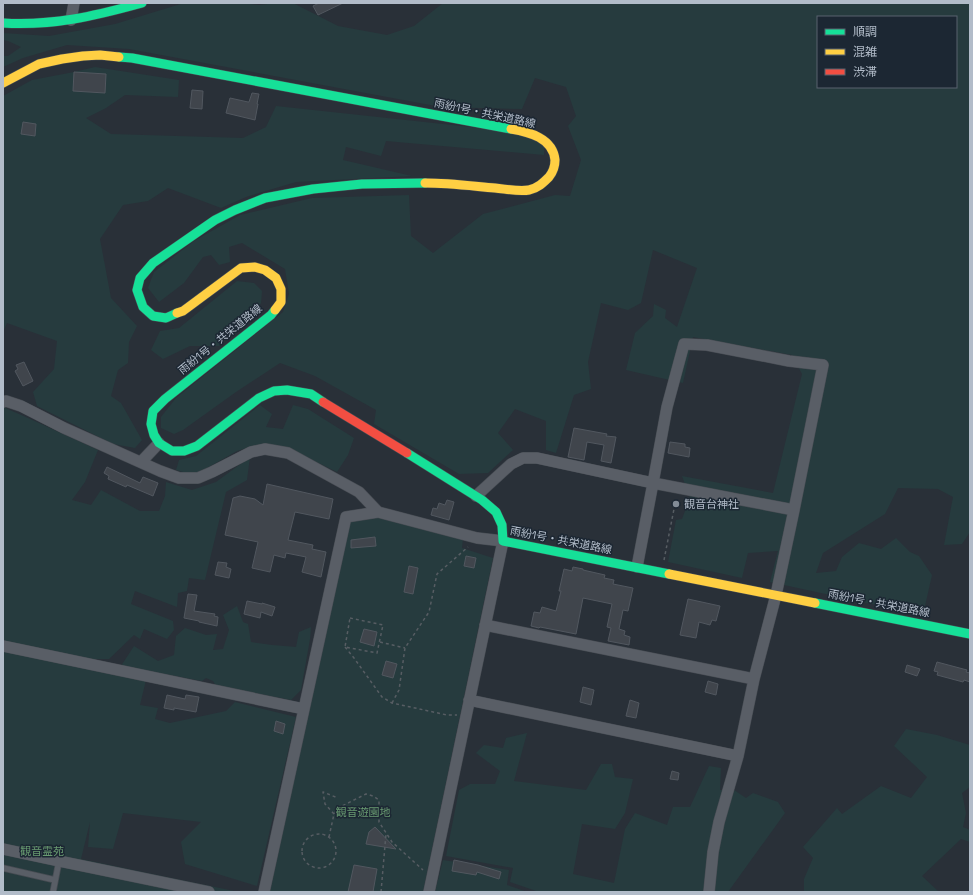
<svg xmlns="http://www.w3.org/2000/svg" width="973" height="895" viewBox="0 0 973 895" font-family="'Space Grotesk','Noto Sans JP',sans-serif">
	<rect width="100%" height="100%" fill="#293038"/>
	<!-- green -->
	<path fill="#263b3e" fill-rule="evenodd" d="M184,3H242L259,5L276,3H293L338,26L387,35L414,26L443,3H970V532L962,544L944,545L953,497L938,489L898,488L885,514L823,553L816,573L836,571L842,557L859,543L881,549L896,538L910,552L919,556L932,575L923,615L770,582L778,551L748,553L742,578L668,562L676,520L682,519L690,498L682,476L773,493L802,374L792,355L693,337L683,383L626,370L635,333L653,316L654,304L666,310L665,318L677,327L697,268L653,250L641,303L628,310L601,303L588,362L591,389L574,395L556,453L546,450V421L515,409L498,433L513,450L488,473L459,474L374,424L376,410L315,376L280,363L236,392L183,430L174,434L161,428V417L176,398L283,312L289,294L285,269L242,243L229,247L230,262L219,265L211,255L203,257L184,283L159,302L148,288L154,272L194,241L240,215L312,198L409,195L411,236L433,253L483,214L555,195L570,196L581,160L568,126L576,116L566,87L535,78L522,109L441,107L129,49L67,45L23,58L3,67V56H8L21,47L8,41L3,40V33L49,36L115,24ZM818,17H956V87H818Z
		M95,67L179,80L178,97L125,95L106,108L86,118L111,134L243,138L266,127L276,106L545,135L544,155L386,141L381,156L346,147L343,160L412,176L296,182L246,197L221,208L168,188L148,201L123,205L100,239L111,298L137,326L129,342L128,363L118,370L111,396L121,403L142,440L135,448L113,444L37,406L33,392L54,369L57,341L7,323L3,332V96L32,80L74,72Z
		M237,281L254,283L262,291L261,303L254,315L219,346H190L163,359L151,350L160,331L179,328Z
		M260,405L272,414L266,427L283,429L293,405L308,409L354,438L348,455L337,472L294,451L257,445L237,451L200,472H183L176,470L179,460L196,456Z
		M3,407L28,418L98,450L85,482L72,500L91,505L101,490L140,511H159L165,496L166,482L192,490L216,482L250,457L247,480L226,492L205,580L189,578L187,591L178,593L177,607L135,591L131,604L173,621L174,630L167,639L144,629L140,639L134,635L109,659H88L146,680L140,705L158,708L155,719L170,723L226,711L235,702L296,717L257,886L185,864L181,842L201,822L123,813L113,849L88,847L90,822L81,859L239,892H3Z
		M379,516L463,538L462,548L493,558L423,892L270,891L349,520Z
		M237,606L243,622L248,624L251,642L272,645L296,647L299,632L311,627L310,639L301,690L291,700L216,686L213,681L206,678L202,681L121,666L134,646L158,661L174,655L176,636L185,628L206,635L217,634L213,650L223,649L229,630L223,615Z
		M906,729L937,735L970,745V787L962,793L966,813L963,827L970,830V842L961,839L922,876L939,892H804V879L813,858L803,847L837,808L842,814L881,786L911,798L927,777L894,746Z
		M527,733L514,781L586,790L601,764H612L615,777L633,779L625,813L615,829L582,824L573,874L614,883L625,829L635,813L667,825L673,807H690L709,766L721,768L720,790H734L746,798L753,793L778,802L785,813L728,892H713L706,878L703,892H539L510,882L513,868L446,856L459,790L470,784H495L500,771L476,753L484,745L503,748L506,738Z
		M443,860L509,870L507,885L527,892H435Z"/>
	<!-- building -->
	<path fill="#40454c" stroke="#51575f" d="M319,3H343L318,15L313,6Z
		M74,72L106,74L105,93L73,91Z
		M192,90L203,91L202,109L190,108Z
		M252,93L259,94L257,104H258L255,120L226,113L230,98L248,102H249Z
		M23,122L36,124L35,136L21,134Z
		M24,362L33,381L23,386L15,371L18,369L16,365Z
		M574,428L607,434L606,436L616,437L611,463L601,461L604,445L587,442L584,460L568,457Z
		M670,442L685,444V447L690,448L689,457L668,453Z
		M107,467L140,483L143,477L158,483L153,496L127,485L126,487L108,479L109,476L104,473Z
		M267,484L333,499L329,519L295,512L288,540L313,545L312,549L326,552L321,577L302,572L306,557L286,553L285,558L274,555L270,572L252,568L258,542L225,535L233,498L240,496L255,499L263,505Z
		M447,500L454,502L449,520L431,515L433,508L437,509L439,503L445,505Z
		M375,537L376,546L351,548V540Z
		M466,556L476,558L474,568L464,566Z
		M218,562L227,563L226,567L231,569L229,578L215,575Z
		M409,566L418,568L413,594L404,592Z
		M573,567L583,569V570L605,575L604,578L614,580L613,584L633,588L628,611L623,610L619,629L625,631L624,635L630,637L629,645L608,641L611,628L607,627L612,604L583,598L576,634L540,627L539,628L531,626L534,612L540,613L542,607L556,611L561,591H559L564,569L572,571Z
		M188,594L197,595L194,611L215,614L214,616L218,617L217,626L199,622V621L184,618Z
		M688,599L720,606L716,621L712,620L710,625L699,622L696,638L680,635Z
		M247,601L262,604V603L275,607L272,616L261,612L260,618L244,614Z
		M364,629L377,632L374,646L360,642Z
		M386,661L397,664L393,678L382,675Z
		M937,662L967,670L966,672L970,673V682L964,680L963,682L937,675L938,672L934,671Z
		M907,665L920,669L917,676L905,672Z
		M708,681L718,684L716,695L705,692Z
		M583,687L594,690L591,705L580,702Z
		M167,695L185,699L186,695L199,697L196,712L174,708V710L164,708Z
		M630,700L639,703L636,718L626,716Z
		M276,721L285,724L283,734L274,731Z
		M672,771L679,773L678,780L670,779Z
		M375,827L396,849L366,844L369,832Z
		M454,860L478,865L501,872L499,879L477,872L476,875L452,871Z
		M354,865L377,869L373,892H348Z"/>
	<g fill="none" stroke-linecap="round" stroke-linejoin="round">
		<defs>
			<path id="lane" d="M3,868L55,880
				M53,892L59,861"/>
			<path id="street" d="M71,20L74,3
				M3,402L6,401L21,406L64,428L160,471L179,478H198L212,472L251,452L265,449L288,453L359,492L378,512
				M141,462L159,443
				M476,496L511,464L523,458H537L653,483L637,567
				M485,625L754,679
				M3,646L304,709
				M469,700L738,756
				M3,849L59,861L209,892
				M264,892L346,517L378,512L477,538L503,541L429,892
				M709,892L713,852L719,822L738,756L754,679L776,595L794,510L823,365L789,361L707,345L684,344L667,407L653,483L794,510"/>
			<path id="fast" d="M3,23C53,26 95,16 142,3
				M119,57L132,58L511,129
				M275,310L271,315L165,399L153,411L151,424L154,435L159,443L172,451H184L197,446L259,398L274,391L287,390L311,394L323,402
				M177,313L166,318L153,316L143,307L137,290L140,278L153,263L215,220L235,210L265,198L313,189L362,184L425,183
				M407,453L482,500L496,512L502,525L503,541L669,574
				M815,603L970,634"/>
			<path id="slow" d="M3,83L39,64L62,59L83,56L100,55L119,57
				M425,183C449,183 472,186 495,188C506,189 519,192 529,190C538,188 543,183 549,177C553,172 555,166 555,160C553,138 529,132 511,129
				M177,313L183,311L241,268L255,267L265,270L276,278L281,289V302L275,310
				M669,574L815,603"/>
			<path id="jam" d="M323,402L407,453"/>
		</defs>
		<!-- lane casing -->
		<use href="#lane" stroke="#474c53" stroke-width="7"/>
		<!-- street casing -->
		<use href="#street" stroke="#474c53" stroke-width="12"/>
		<!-- fast casing -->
		<use href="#fast" stroke="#474c53" stroke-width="10"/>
		<!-- slow casing -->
		<use href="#slow" stroke="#474c53" stroke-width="10"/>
		<!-- jam casing -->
		<use href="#jam" stroke="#474c53" stroke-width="10"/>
		<!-- path -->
		<path stroke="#575d63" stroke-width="1.5" stroke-dasharray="3 3" stroke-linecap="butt" d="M664,560L674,509
			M350,618L383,625L377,653L345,647Z
			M380,642L405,648
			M345,647L354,658L382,697L392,703L447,715H457
			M392,703L399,690L405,648L429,612L437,574L468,547
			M334,814L325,804L323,792L338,798
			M302 851a17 17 0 1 1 34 0a17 17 0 1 1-34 0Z
			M329,837L334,814L338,808L366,794L373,796L379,800V822L392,842L423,870
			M381,892L386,834"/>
		<!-- lane -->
		<use href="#lane" stroke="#595e66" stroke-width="5.5"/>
		<!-- street -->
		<use href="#street" stroke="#595e66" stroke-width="11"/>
		<!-- fast -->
		<use href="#fast" stroke="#16e098" stroke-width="9"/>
		<!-- slow -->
		<use href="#slow" stroke="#ffcf43" stroke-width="9"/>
		<!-- jam -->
		<use href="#jam" stroke="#f24e42" stroke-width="9"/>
	</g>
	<!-- markers -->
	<circle fill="#828b96" stroke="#1c2733" stroke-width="1.5" cx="676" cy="504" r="4"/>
	<g text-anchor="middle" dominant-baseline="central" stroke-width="3" stroke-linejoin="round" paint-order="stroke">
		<!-- street labels -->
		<g font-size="11" fill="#b2bcc9" stroke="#1c2733">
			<text transform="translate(485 113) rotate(12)">雨紛1号・共栄道路線</text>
			<text transform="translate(220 339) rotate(-39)">雨紛1号・共栄道路線</text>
			<text transform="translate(561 540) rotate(11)">雨紛1号・共栄道路線</text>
			<text transform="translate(879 603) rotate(11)">雨紛1号・共栄道路線</text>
		</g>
		<!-- poi labels -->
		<g font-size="11" fill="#b2bcc9" stroke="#1c2733" text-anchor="start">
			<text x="684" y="504">観音台神社</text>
		</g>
		<!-- park labels -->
		<g font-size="11" fill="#699b71" stroke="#1c2733">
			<text x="363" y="812">観音遊園地</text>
			<text x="42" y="851">観音霊苑</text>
		</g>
	</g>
	<!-- border -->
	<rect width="973" height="895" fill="none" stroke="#b2bcc9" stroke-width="8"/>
	<!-- legend -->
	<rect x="817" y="16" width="140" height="72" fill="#1c2733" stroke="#58636f"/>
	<rect x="825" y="29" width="20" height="6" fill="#16e098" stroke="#58636f"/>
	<text x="853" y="36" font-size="12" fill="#b2bcc9">順調</text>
	<rect x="825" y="49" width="20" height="6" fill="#ffcf43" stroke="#58636f"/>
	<text x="853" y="56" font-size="12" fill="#b2bcc9">混雑</text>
	<rect x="825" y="69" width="20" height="6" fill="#f24e42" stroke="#58636f"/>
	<text x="853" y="76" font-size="12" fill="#b2bcc9">渋滞</text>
</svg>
